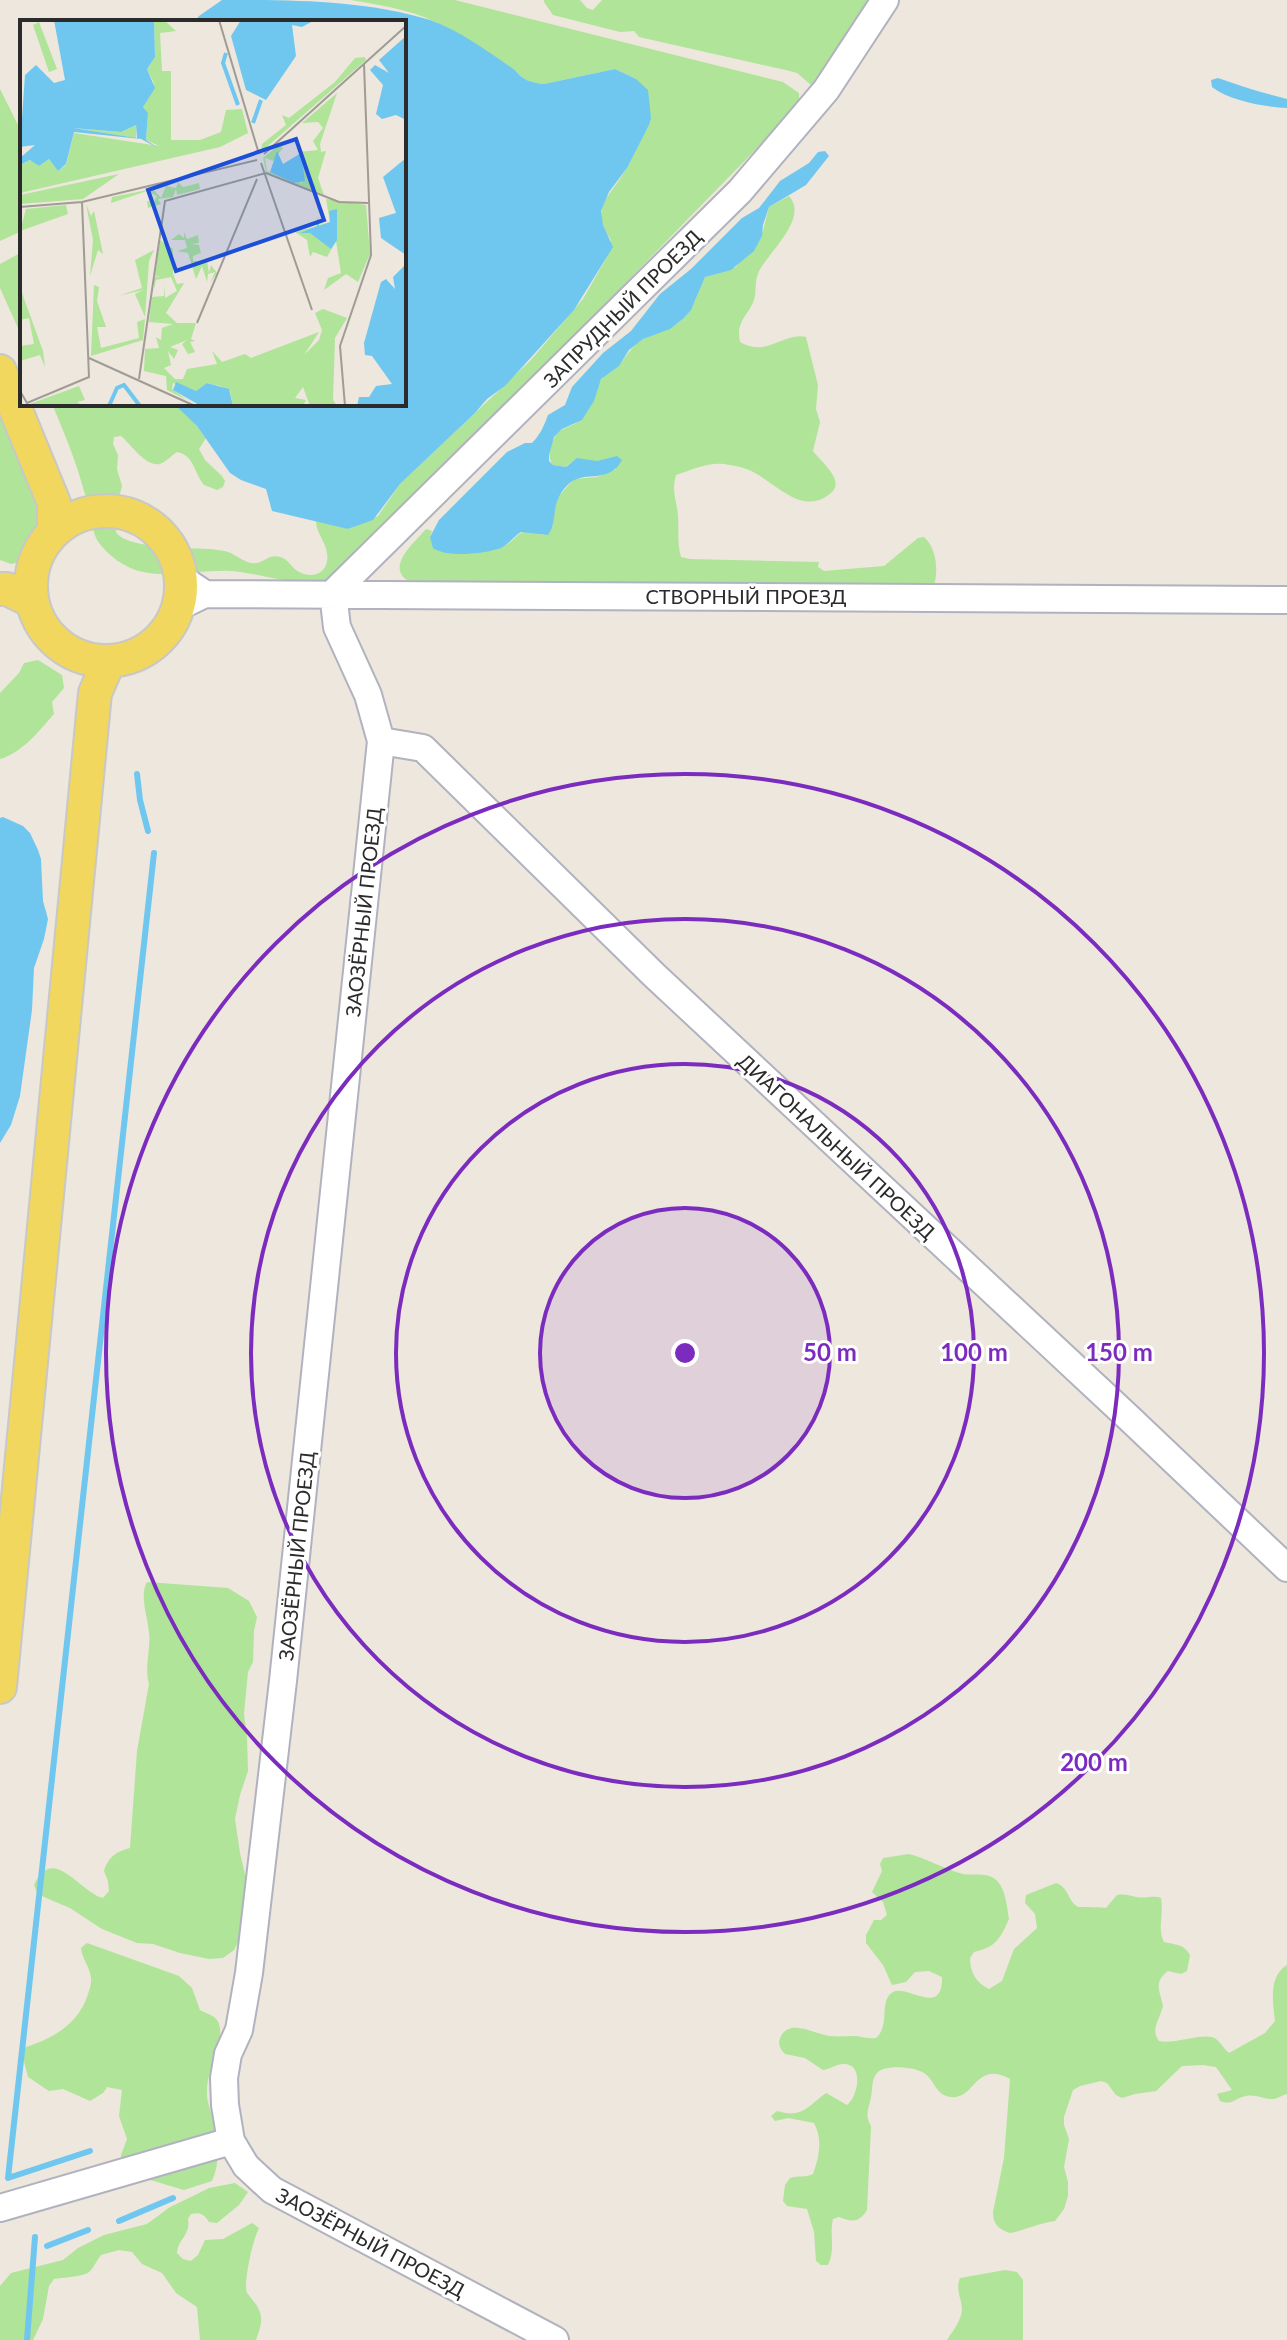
<svg xmlns="http://www.w3.org/2000/svg" width="1287" height="2340" viewBox="0 0 1287 2340" font-family="Lato,sans-serif">
	<rect width="100%" height="100%" fill="#ede7dd"/>
	<!-- green -->
	<path fill="#afe499" d="M351,0H455L783,82L799,93V105L350,566C339,572 328,581 317,582C288,585 259,573 231,571C201,569 169,579 139,571C124,567 109,556 99,543C91,532 89,505 84,491C76,461 64,432 52,404H174L192,420L206,438L199,449L205,460L222,476L225,481L223,487L217,490L204,485C194,473 194,455 177,452C172,455 166,462 160,464C145,467 131,444 121,436L114,437L113,444L118,455L117,469L122,486L115,513L116,532C126,549 189,548 210,549C216,550 222,550 228,552C237,555 247,565 257,563C266,561 269,554 280,557C289,559 291,568 299,572C311,578 325,575 327,561C330,545 315,534 316,520L349,529L378,516L400,484L530,361L583,299L607,257L611,240C589,208 609,198 625,171C633,157 640,140 649,125L636,79L615,69L544,84C532,83 522,80 515,70C489,54 463,35 435,22C410,9 378,5 351,0Z
		M544,0H580L587,8L593,10L602,0H873L811,85L797,73L790,71L639,37L634,31L620,32L553,15L544,2Z
		M0,89L22,133V231L0,241Z
		M789,196C809,218 769,252 759,271C755,280 756,288 755,296C751,315 735,319 740,342C767,358 783,332 806,337L818,385L816,409L820,422L813,451C823,464 849,483 827,496C799,515 772,479 749,470C742,467 731,465 724,464C707,462 691,470 676,475C671,493 677,500 678,516C679,530 677,544 681,557L690,559L819,562L818,567L824,571L884,566L918,538L924,537C937,548 939,573 933,588L415,584C381,571 412,545 426,529L432,531L430,537C450,555 457,557 483,551C489,550 497,550 502,547C522,538 514,526 543,535L552,525L555,507L559,496L574,479L597,477L616,469L611,458C606,459 602,461 597,461C585,463 576,456 566,467L553,465C547,457 549,445 555,437C561,426 572,428 580,420C592,409 593,396 599,383C603,374 612,372 618,366C627,357 630,347 643,339C655,331 670,331 682,320C695,308 697,292 705,277L736,267L763,231L769,207Z
		M22,252V337L0,288V264Z
		M0,404L34,483L45,532L42,543L32,558L27,561L11,564L0,560Z
		M38,660L62,675L64,688L52,702L54,714C39,731 22,753 0,759V693L19,673L24,663Z
		M147,1582L228,1588L249,1601L257,1617L254,1631L253,1662L248,1672L244,1714L247,1738L248,1771L240,1795L235,1819L240,1853L247,1883L245,1929L234,1950L223,1958L209,1959L180,1953L153,1944L137,1943L102,1929L70,1908L44,1897L37,1892L34,1885C53,1843 80,1893 103,1898L109,1891L108,1881L104,1871C109,1856 116,1852 130,1848L137,1751L149,1684C144,1667 151,1650 149,1633C148,1617 139,1596 147,1582Z
		M909,1854C928,1859 944,1869 963,1874C975,1876 990,1871 999,1883C1006,1892 1007,1908 1009,1919C1000,1939 996,1947 974,1952L970,1958C970,1972 976,1983 989,1989L1002,1981L1014,1949L1037,1928L1035,1914L1025,1903L1026,1895L1056,1883C1070,1888 1068,1903 1079,1907C1082,1907 1101,1907 1106,1908L1117,1895C1125,1894 1128,1895 1136,1897C1145,1899 1153,1895 1161,1898C1164,1915 1157,1929 1164,1942C1176,1945 1184,1944 1190,1955L1187,1971L1181,1974L1168,1971C1153,1982 1160,1991 1163,2006C1160,2019 1150,2029 1159,2041C1175,2045 1205,2031 1216,2039C1221,2043 1224,2049 1229,2053L1265,2033L1275,2021C1273,2003 1268,1976 1287,1965V2094C1283,2095 1278,2098 1274,2099C1265,2100 1256,2094 1246,2096C1234,2098 1233,2106 1220,2101L1217,2094L1232,2090L1216,2067L1203,2065L1182,2066L1156,2091L1135,2094L1122,2098L1116,2095L1107,2083L1101,2081L1080,2086L1073,2090L1064,2117V2125L1069,2139L1064,2167L1068,2182V2196L1064,2209L1055,2221C1039,2223 1026,2230 1010,2233C998,2229 993,2224 993,2212L1004,2158L1010,2079C975,2060 975,2100 951,2097C935,2095 935,2080 924,2073C915,2067 885,2064 877,2073C871,2080 873,2088 871,2097C869,2109 864,2114 871,2126L867,2210C859,2223 852,2222 839,2217L833,2219C829,2237 836,2247 828,2265H821L816,2261L814,2232L807,2209L787,2206L783,2201L785,2185L790,2178C798,2175 805,2178 813,2174C819,2158 823,2139 814,2123L788,2118L775,2121L771,2116L777,2111C802,2119 808,2106 826,2093L847,2105C858,2097 865,2062 842,2064C835,2065 830,2069 823,2070L805,2058L785,2054C780,2049 777,2044 781,2036C791,2018 816,2035 830,2036C838,2037 847,2036 856,2036C863,2037 869,2039 876,2038C891,2025 878,2001 893,1992C907,1984 943,2018 942,1977L929,1971L915,1972L906,1982L892,1985L883,1965L866,1943V1935L874,1920H881L887,1915L883,1902L872,1892L882,1871L880,1864L883,1858Z
		M87,1943L179,1976L192,1988L200,2010C207,2014 217,2016 219,2024C225,2043 207,2069 207,2090C206,2101 211,2110 213,2120C218,2140 221,2161 212,2181L184,2190L130,2174L121,2163V2155L127,2139L119,2116L122,2090L107,2087L103,2093L90,2101L63,2089L49,2091L28,2077L22,2054L26,2047C53,2038 77,2025 87,1997C89,1991 92,1984 91,1978C90,1967 82,1959 81,1948Z
		M235,2183L248,2192L239,2205L217,2223L209,2222C204,2214 200,2212 191,2214L188,2219C191,2235 178,2239 177,2253L183,2259L191,2261L198,2255L205,2240L223,2239L252,2223L259,2228C253,2239 243,2282 247,2293C248,2294 254,2302 255,2303C265,2317 261,2325 256,2340H200L197,2307L176,2293L162,2273L142,2264L132,2252L119,2250L101,2255C97,2260 93,2269 89,2272C85,2276 61,2278 54,2279L49,2286L43,2319L33,2340H0V2286L11,2273L63,2260L78,2248L104,2235L147,2224L170,2207L195,2195L209,2188Z
		M1005,2270L1017,2272L1023,2280V2340H947C953,2331 961,2321 962,2310C962,2298 955,2291 960,2278Z"/>
	<!-- water -->
	<path fill="#6fc7ef" d="M222,0C293,0 363,0 430,20C461,31 488,52 515,70C522,80 532,83 544,84L615,69L636,79L648,90L651,118L649,125L627,168L609,192L601,211L603,225L613,247L574,310L506,385L487,399L475,413L400,484L373,520L348,529L272,511L266,489L241,480L230,473L197,426L174,404H404V22H194L199,16Z
		M1218,78C1240,86 1263,93 1287,99V108C1265,107 1230,101 1212,87L1211,80Z
		M825,151L829,156L806,185L769,207L763,225L762,236L754,251L731,270L705,277L691,310L683,319L670,329L643,339L629,350L619,366L601,379L594,401L582,420L562,429L554,437L549,455V461L553,465L566,467L577,458L597,461L617,456L622,460C609,484 586,471 571,482C548,501 559,521 548,535L521,532C514,536 508,545 501,548C484,554 447,558 433,548L430,537L439,520L507,452L525,443H532C540,435 544,426 548,415L565,405L572,387L603,353L631,331L660,294L691,269L742,218L759,208L780,181L809,163L818,152Z
		M3,817L23,826L30,833L38,850L41,859L43,901L48,919L44,939L34,968L32,1010L20,1096L11,1125L0,1143V818Z"/>
	<g fill="none" stroke-linecap="round" stroke-linejoin="round">
		<!-- stream -->
		<path stroke="#6fc7ef" stroke-width="6" d="M137,774L140,800L148,831
			M90,2151L8,2178L154,853
			M119,2221L173,2198
			M47,2246L88,2230
			M27,2340L35,2237"/>
		<defs>
			<path id="minor" d="M181,578L205,594
				M333,593L337,627L368,695L381,741L283,1681L249,1973L239,2030L228,2054L224,2078L225,2105L231,2141L246,2166L272,2190L555,2340
				M333,593L740,191L826,90L885,0
				M178,607L205,594L1287,600
				M381,741L423,748L654,975L1129,1418L1287,1568
				M0,2208L231,2141"/>
			<path id="major" d="M0,371L54,503V532
				M31 586a75 75 0 1 1 150 0a75 75 0 1 1-150 0Z
				M0,589H7L32,601
				M0,1687L95,693L109,661"/>
		</defs>
		<!-- minor casing -->
		<use href="#minor" stroke="#b1b2bf" stroke-width="30"/>
		<!-- major casing -->
		<use href="#major" stroke="#c8c8c8" stroke-width="36"/>
		<!-- minor -->
		<use href="#minor" stroke="#fff" stroke-width="26"/>
		<!-- major -->
		<use href="#major" stroke="#f1d75d" stroke-width="32"/>
	</g>
	<!-- distance rings -->
	<circle cx="685" cy="1353" r="145" fill="#7b2cbf" fill-opacity=".12"/>
	<g fill="none" stroke="#7b2cbf" stroke-width="4">
		<circle cx="685" cy="1353" r="145"/>
		<circle cx="685" cy="1353" r="289"/>
		<circle cx="685" cy="1353" r="434"/>
		<circle cx="685" cy="1353" r="579"/>
	</g>
	<g text-anchor="middle" dominant-baseline="central" stroke-width="6" stroke-linejoin="round" paint-order="stroke">
		<!-- street labels -->
		<g font-size="20" fill="#2b2b2b" stroke="#fff">
			<text transform="translate(622 308) rotate(-45)">ЗАПРУДНЫЙ ПРОЕЗД</text>
			<text x="746" y="596">СТВОРНЫЙ ПРОЕЗД</text>
			<text transform="translate(363 912) rotate(-84)">ЗАОЗЁРНЫЙ ПРОЕЗД</text>
			<text transform="translate(837 1146) rotate(43)">ДИАГОНАЛЬНЫЙ ПРОЕЗД</text>
			<text transform="translate(296 1556) rotate(-84)">ЗАОЗЁРНЫЙ ПРОЕЗД</text>
			<text transform="translate(371 2242) rotate(28)">ЗАОЗЁРНЫЙ ПРОЕЗД</text>
		</g>
	</g>
	<!-- overview -->
	<g transform="translate(20 20)">
		<rect width="386" height="386" fill="#ede7dd"/>
		<path d="M134,0H144L156,11L140,13L142,51H151V120H180L201,112L206,90L222,89L228,113L200,127L0,173V145L11,140L19,146L29,139L38,151L46,145L54,113L139,126L126,120L128,93L123,87L134,63L127,49L135,37ZM19,2L37,49L29,52L13,5ZM345,37L346,40L241,132L242,124L266,105L262,95L269,98L315,62L335,38ZM317,73L300,124L301,132L306,131L298,158L304,175L246,152L243,138L259,125L263,128L253,141L245,138L247,151L282,163L279,132L298,130L293,121L303,108L298,102L282,103ZM116,105V118L53,108L101,112ZM99,154L63,179L0,184V175ZM158,162L163,167L179,163L180,169L157,175L156,169L153,177L138,179L141,184L128,188L127,181L134,182L137,176L127,171L91,183L92,177L133,169L141,178L146,166L156,168ZM306,179L346,185L350,234L338,262L326,254L304,270L308,258L321,253L316,221L307,237L293,232L290,237L287,220L275,212L297,206V197L299,205L310,202ZM66,184L71,196L74,191L83,234L78,230L70,256L73,220ZM46,185L48,194L0,211L6,189ZM164,212L167,219L178,215L179,223L172,224L179,225L181,233L173,236V241H187L189,253L191,245L197,253L190,263L195,252L188,254L187,262L182,246L176,259L168,233L157,231L167,228L165,220H151L159,214L164,218ZM140,220L153,229V254L157,264L164,263L146,293L157,303H176L171,319L175,321L170,322L175,332L168,334L162,324L167,320L150,327L158,330L154,339L148,331L151,345L144,348L155,359H163L167,349L197,344L192,331L202,342L225,334L231,338L299,312L284,335L299,320L302,310L295,293L303,289L327,298L315,318L313,380L317,386H290L283,367L275,378L286,380L283,386H213L210,371L200,366L187,363L176,371L153,363L152,369L167,380L147,370L146,356L124,351L125,329L139,328L136,317L141,320L142,308L153,304L129,302L132,277L144,276L145,265V278L157,271L151,257L136,260L134,269V257L141,256H135ZM134,230L129,241L125,297L115,274L123,270L98,276L122,268L115,240ZM74,265L79,267L77,281L86,307H77L81,328L119,318L117,302L125,299L123,320L71,336ZM2,273L23,331L25,347L20,335L0,341V326L14,324L9,298L0,300ZM59,366L65,380L57,382L63,386L7,385Z" fill="#afe499"/>
		<path d="M34,0H134L135,37L127,49L135,68L123,87L128,93L126,120L138,128L121,119L54,112L46,144L38,151L29,139L19,146L10,140L0,145V138L15,125L0,127L5,55L16,45L34,63L45,60ZM116,105L117,118L53,108L101,112ZM221,0H295L282,7L272,5L276,36L246,80L226,70L211,16ZM386,16V100L376,95L362,99L356,94L363,65L350,50L355,45L369,53L359,40ZM257,131L263,144L281,133L285,161L274,163L250,152ZM386,138V235L361,218L359,198L376,193L363,157ZM317,189V220L311,229L290,213H280L297,206V197L299,206L310,202L309,191ZM386,244V386H337L339,377H349L356,366L372,364L352,336L345,335L344,323L361,262L366,259L375,269L373,257ZM156,362L176,371L187,363L209,369L213,386H181L153,370Z" fill="#6fc7ef" fill-rule="evenodd"/>
		<path fill="none" stroke="#6fc7ef" stroke-width="4" d="M206,33L203,43L218,85M233,103L241,80M89,386L97,368L104,365L120,386"/>
		<path fill="none" stroke="#9f9c96" stroke-width="2" d="M199,0L239,134M244,134L386,6M241,143L292,290M246,153L319,182L348,183M0,187L62,182L237,140M177,303L237,159M69,338L175,386M119,359L145,181L246,153M0,371L7,383L69,357L62,182M325,386L320,326L351,235L344,44"/>
		<path fill="#1d4ed8" fill-opacity="0.15" stroke="#1d4ed8" stroke-width="4" d="M276,119L304,200L156,251L128,170Z"/>
		<rect width="386" height="386" fill="none" stroke="#2b2b2b" stroke-width="4"/>
	</g>
	<circle cx="685" cy="1353" r="12" fill="#7b2cbf" stroke="#fff" stroke-width="4"/>
	<g font-size="24" text-anchor="middle" font-weight="bold" fill="#7b2cbf" stroke="#fff" stroke-width="6" stroke-linejoin="round" paint-order="stroke">
		<text x="830" y="1361">50 m</text>
		<text x="974" y="1361">100 m</text>
		<text x="1119" y="1361">150 m</text>
		<text x="1094" y="1771">200 m</text>
	</g>
</svg>
